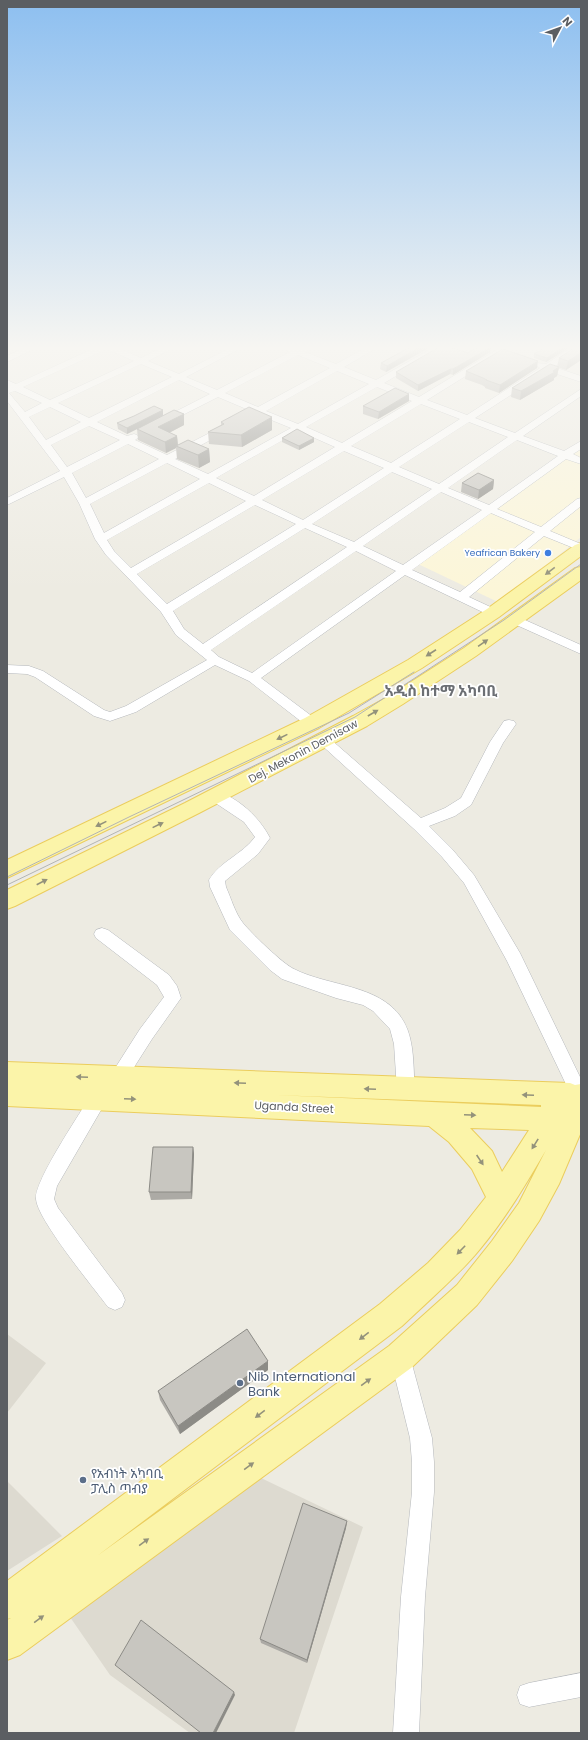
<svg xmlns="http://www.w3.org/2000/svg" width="588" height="1740" viewBox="0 0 588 1740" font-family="Poppins,'Noto Sans Ethiopic',sans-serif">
	<rect width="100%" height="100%" fill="#edebe2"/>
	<!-- commercial -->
	<path fill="#fcf6d8" d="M581,443V537L500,603L418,564Z"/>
	<!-- education -->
	<path fill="#dddad0" d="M7,1334L46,1363L7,1413Z
		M259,1477L363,1527L294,1733H190L110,1675L70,1617Z
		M7,1481L62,1536L7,1571Z"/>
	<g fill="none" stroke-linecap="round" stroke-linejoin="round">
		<defs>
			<path id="minor" d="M28,346H40L7,362V356Z
				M99,346H114L141,358L165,346H177L148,361L179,374L234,346H245L186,377L217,390L290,352L278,346H290L297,349L302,346H313L305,352L336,364L369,346H380L344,367L376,380L436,346H447L384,383L419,397L503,346H514L427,400L467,415L540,368L536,365L537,363L546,364L574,346H581V349L554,367L581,376V382L548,371L475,418L515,433L581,389V396L523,436L564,451L581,441V449L573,454L581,458V464L566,459L497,509L541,527L577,499L581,498V506L550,531L581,544V551L544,536L469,597L497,610L499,613L497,616L493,617L405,575L261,678L317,720L319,723L317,726L312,727L307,726L249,681L215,665L136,712L110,721L94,716L35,677L27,674L7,673V665L29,666L43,671L104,710L110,712L126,706L207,660L176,635L161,612L106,555L95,539L79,503L64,477L7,505V498L60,471L7,401V380L16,384ZM107,349L134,361L50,400L23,387ZM298,355L330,368L258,407L225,393ZM141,364L172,377L89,418L58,403ZM337,371L369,384L298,424L266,411ZM179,380L210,394L159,420L157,422L159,424H165L218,397L251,411L246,415L248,417L251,418L259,415L291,428L208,474L175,459L229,430L231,428L229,426H223L167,455L135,440L139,437L137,435L134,434L127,436L97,422ZM377,387L412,401L342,443L306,427ZM15,391L42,403L25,412L9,393ZM421,404L460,419L391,463L351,446ZM50,407L81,422L46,440L29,417ZM469,422L508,437L439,484L399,467ZM89,426L120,440L67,467L51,445ZM299,431L335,447L254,496L216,478ZM517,440L558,456L489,505L448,488ZM128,444L159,459L86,498L72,473ZM344,451L384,468L303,520L262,500ZM167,463L200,479L104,533L90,504ZM392,472L432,489L354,542L312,524ZM209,483L246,501L131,568L114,551L107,540ZM441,492L482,510L403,565L363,546ZM255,505L296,524L167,604L137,574ZM491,513L535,532L460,592L412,570ZM305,528L347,547L203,644L184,629L173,611ZM356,551L396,571L252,673L219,657L211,650Z
				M516,616L581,645V654L512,623L510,620L512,617Z
				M509,720L514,721L516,724L503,743L471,805L455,816L429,826L452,849L474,875L520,953L581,1079L580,1103L574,1101L507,961L464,883L442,857L414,829L317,741L319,738L324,736L329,738L421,818L445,808L461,798L490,742L504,721Z
				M216,791C239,798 259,817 270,838L258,854L225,881L226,887C231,898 235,913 243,923C251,933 283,964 294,969C329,987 383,984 404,1022C415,1042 413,1068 415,1090L412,1096L406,1098L400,1096L397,1090L394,1044L390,1029L373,1011L363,1005L336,998L282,979L270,970L230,930L210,887L209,880C219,862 243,854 255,837L244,822L211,800L209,796L211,792Z
				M102,928L108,930L169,975L177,986L181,998L152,1039L124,1083L118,1086L112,1083L109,1078L112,1073L140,1029L164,997L157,985L96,938L94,934L96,930Z
				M99,1090L105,1092L108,1098L57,1186L54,1199L58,1208L122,1293L125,1300L122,1307L115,1310L108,1307C93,1287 37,1219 36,1199C34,1181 81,1112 93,1092Z
				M400,1347L407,1350L410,1357L432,1438L434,1462V1492L425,1597L419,1733H393L401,1597L412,1492V1462L410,1438L390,1357L393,1350Z
				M581,1673V1697L529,1707L520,1704L517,1695L520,1686L529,1683Z"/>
			<path id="primary" d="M581,543V556L499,617L422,668L319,728L7,878V860L305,718L408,660L487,609L575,545Z
				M581,567V580L476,656L403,704L367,726L199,813L15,906L7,909V890L185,803L353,716L389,696L464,648L575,568Z
				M7,1062L570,1083L575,1085L581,1084V1132L559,1184L539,1221L512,1261L477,1305L411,1368L20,1655L7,1660V1620L11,1618L7,1619V1581L380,1304L428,1263L460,1230L486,1197L472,1169L449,1142L429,1126L7,1106ZM275,1095L541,1105V1107ZM470,1128L529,1130L502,1172L492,1151ZM546,1150L519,1203L492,1241L457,1285L389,1346L97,1556L402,1326C428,1301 457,1277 480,1249C506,1218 526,1184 546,1150Z"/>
		</defs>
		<!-- minor casing -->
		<use href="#minor" stroke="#b5b8bc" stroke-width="1"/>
		<!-- primary casing -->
		<use href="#primary" stroke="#ebcd5d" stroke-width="2"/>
		<!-- minor -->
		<use href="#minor" fill="#fff" fill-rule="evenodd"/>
		<!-- primary -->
		<use href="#primary" fill="#fbf4a9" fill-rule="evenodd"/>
		<!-- tram -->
		<path stroke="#b3b4b4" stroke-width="1" d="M7,877L129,817L349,713L414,672
			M7,885L355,717L504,620L581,564"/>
	</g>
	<!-- wall -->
	<path fill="#acaaa5" d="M412,346H432L386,372L380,369L381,363Z
		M581,346V360L566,370L557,367L559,358Z
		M491,347L490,352L453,375L450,374L418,391L396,378V372Z
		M569,348L546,362L534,358V354Z
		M559,367L557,376L554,378V380L520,400L511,397L512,388Z
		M537,368L499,393L485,388V387L482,385L465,379L466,371Z
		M409,401L378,419L363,414V406Z
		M163,410V416L184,414V425L169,433L177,436L178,445L209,449L210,462L199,468L177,459L176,448L166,453L138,440L137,429L127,434L118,429L117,423Z
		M221,422L272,430L242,447L209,444L208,432L221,425Z
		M282,438L314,442L299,450L282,442Z
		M494,480L493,489L478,499L461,492L462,483Z
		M193,1147L194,1154L192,1199L151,1200L149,1192Z
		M268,1370L180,1434L160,1400L158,1391Z
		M347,1521L346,1528L307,1663L261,1643L260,1639Z"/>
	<!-- shaded-wall -->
	<path fill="#8c8b86" d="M422,346H432L386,372L387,366Z
		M565,346H569V348L546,362L547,358Z
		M491,347L490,352L453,375V369Z
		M581,353V360L566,370L568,361Z
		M538,361L537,368L499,393L500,385Z
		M559,367L557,376L554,378V380L520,400L521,391Z
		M451,369L450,374L418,391V385Z
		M409,394V401L378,419L379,412Z
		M163,410V416L127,434V428Z
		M184,414V425L159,438L158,427Z
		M272,417V430L242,447L241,435Z
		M177,436L178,447L176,446V448L166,453L165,442Z
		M314,438V442L299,450V446Z
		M209,449L210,462L199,468L198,455Z
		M494,480L493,489L478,499L479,490Z
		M193,1147L194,1154L192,1199L191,1192Z
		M268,1361V1370L180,1434L178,1426Z
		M347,1521L346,1528L307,1663V1660Z
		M234,1692L235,1695L216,1733H213Z"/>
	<!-- building -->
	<path fill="#c8c6c0" stroke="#8c8b86" d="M412,346H422L387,366L381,363Z
		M441,346H447L468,353L479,346H489L491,347L453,369H451L418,385L396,372Z
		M548,346H565L547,358L534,354Z
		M577,346H581V353L568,361L559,358Z
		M503,349L538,361L500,385L486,380H487L483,378L466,371Z
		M550,364L559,367L553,371L555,372L521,391L512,388Z
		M395,388L409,394L379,412L363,406Z
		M154,406L163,410L127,428L117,423L134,416Z
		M249,407L272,417L241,435L208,432L224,424L221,422Z
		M174,410L184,414L158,427L177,436L165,442L137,429Z
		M297,429L314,438L299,446L282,438Z
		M188,440L209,449L198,455L176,446Z
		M478,473L494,480L479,490L462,483Z
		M153,1147H193L191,1192H149Z
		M247,1329L268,1361L178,1426L158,1391Z
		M303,1503L347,1521L307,1660L260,1639Z
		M141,1620L234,1692L213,1733H201L115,1665Z"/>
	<!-- one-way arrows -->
	<defs><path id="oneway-solid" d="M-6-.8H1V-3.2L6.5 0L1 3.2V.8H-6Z"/></defs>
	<g fill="#93927b">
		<use href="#oneway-solid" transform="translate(550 571) rotate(143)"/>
		<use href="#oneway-solid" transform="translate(483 643) rotate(-35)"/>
		<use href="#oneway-solid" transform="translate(431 653) rotate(147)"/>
		<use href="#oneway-solid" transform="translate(373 713) rotate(-30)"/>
		<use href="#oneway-solid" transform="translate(282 737) rotate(154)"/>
		<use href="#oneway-solid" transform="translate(101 824) rotate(154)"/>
		<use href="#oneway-solid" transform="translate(158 825) rotate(-26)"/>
		<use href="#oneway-solid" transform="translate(42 882) rotate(-27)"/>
		<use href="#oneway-solid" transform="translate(82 1077) rotate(-177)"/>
		<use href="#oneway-solid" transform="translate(240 1083) rotate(-178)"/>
		<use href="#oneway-solid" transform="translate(370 1089) rotate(-178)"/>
		<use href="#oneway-solid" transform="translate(528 1095) rotate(-178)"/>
		<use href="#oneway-solid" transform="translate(130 1099) rotate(3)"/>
		<use href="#oneway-solid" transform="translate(470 1115) rotate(3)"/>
		<use href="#oneway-solid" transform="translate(535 1144) rotate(122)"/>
		<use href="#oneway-solid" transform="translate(480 1160) rotate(56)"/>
		<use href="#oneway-solid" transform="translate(461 1250) rotate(134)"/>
		<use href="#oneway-solid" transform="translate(364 1336) rotate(142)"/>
		<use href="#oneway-solid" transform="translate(366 1382) rotate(-36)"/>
		<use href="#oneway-solid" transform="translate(260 1414) rotate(143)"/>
		<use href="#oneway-solid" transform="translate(249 1466) rotate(-36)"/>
		<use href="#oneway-solid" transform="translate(144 1542) rotate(-36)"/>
		<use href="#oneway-solid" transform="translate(39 1619) rotate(-36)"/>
	</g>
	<!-- sky -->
	<linearGradient id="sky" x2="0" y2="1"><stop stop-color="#8dbff0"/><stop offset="0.59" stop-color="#f7f6f2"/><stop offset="1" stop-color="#f7f6f2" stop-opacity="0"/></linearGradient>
	<rect width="588" height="590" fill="url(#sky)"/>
	<!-- markers -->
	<circle fill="#3f7fe0" stroke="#fff" stroke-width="1.5" cx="548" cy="553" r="4"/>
	<g fill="#5c6f8a" stroke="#fff" stroke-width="1.5">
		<circle cx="240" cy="1383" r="4"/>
		<circle cx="83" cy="1480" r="4"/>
	</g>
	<g text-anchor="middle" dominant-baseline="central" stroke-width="3.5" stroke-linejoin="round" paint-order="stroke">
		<!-- far-shop labels -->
		<g font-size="9" fill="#366cbe" stroke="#fff" text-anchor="end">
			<text x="540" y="553">Yeafrican Bakery</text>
		</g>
		<!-- street labels -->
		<g font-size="11" fill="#5b5e62" stroke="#fff">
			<text transform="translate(303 751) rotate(-28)">Dej. Mekonin Demisaw</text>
			<text transform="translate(294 1107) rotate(3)">Uganda Street</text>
		</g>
		<!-- near-service labels -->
		<g font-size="13" fill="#4e5e75" stroke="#fff" text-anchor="start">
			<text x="248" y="1376">Nib International<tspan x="248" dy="15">Bank</tspan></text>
			<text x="91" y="1473">የአብነት አካባቢ<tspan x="91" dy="15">ፓሊስ ጣብያ</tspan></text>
		</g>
		<!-- district labels -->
		<g font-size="15" font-weight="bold" fill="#6c6f74" stroke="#fff">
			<text x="441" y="690">አዲስ ከተማ አካባቢ</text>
		</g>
	</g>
	<!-- border -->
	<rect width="588" height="1740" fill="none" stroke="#5b5e62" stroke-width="16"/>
	<!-- north arrow -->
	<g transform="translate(560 28) rotate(49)" stroke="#ffffff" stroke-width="3" paint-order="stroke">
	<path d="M0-3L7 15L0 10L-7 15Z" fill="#5b5e62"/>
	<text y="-6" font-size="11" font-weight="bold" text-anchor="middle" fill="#5b5e62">N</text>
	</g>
</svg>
